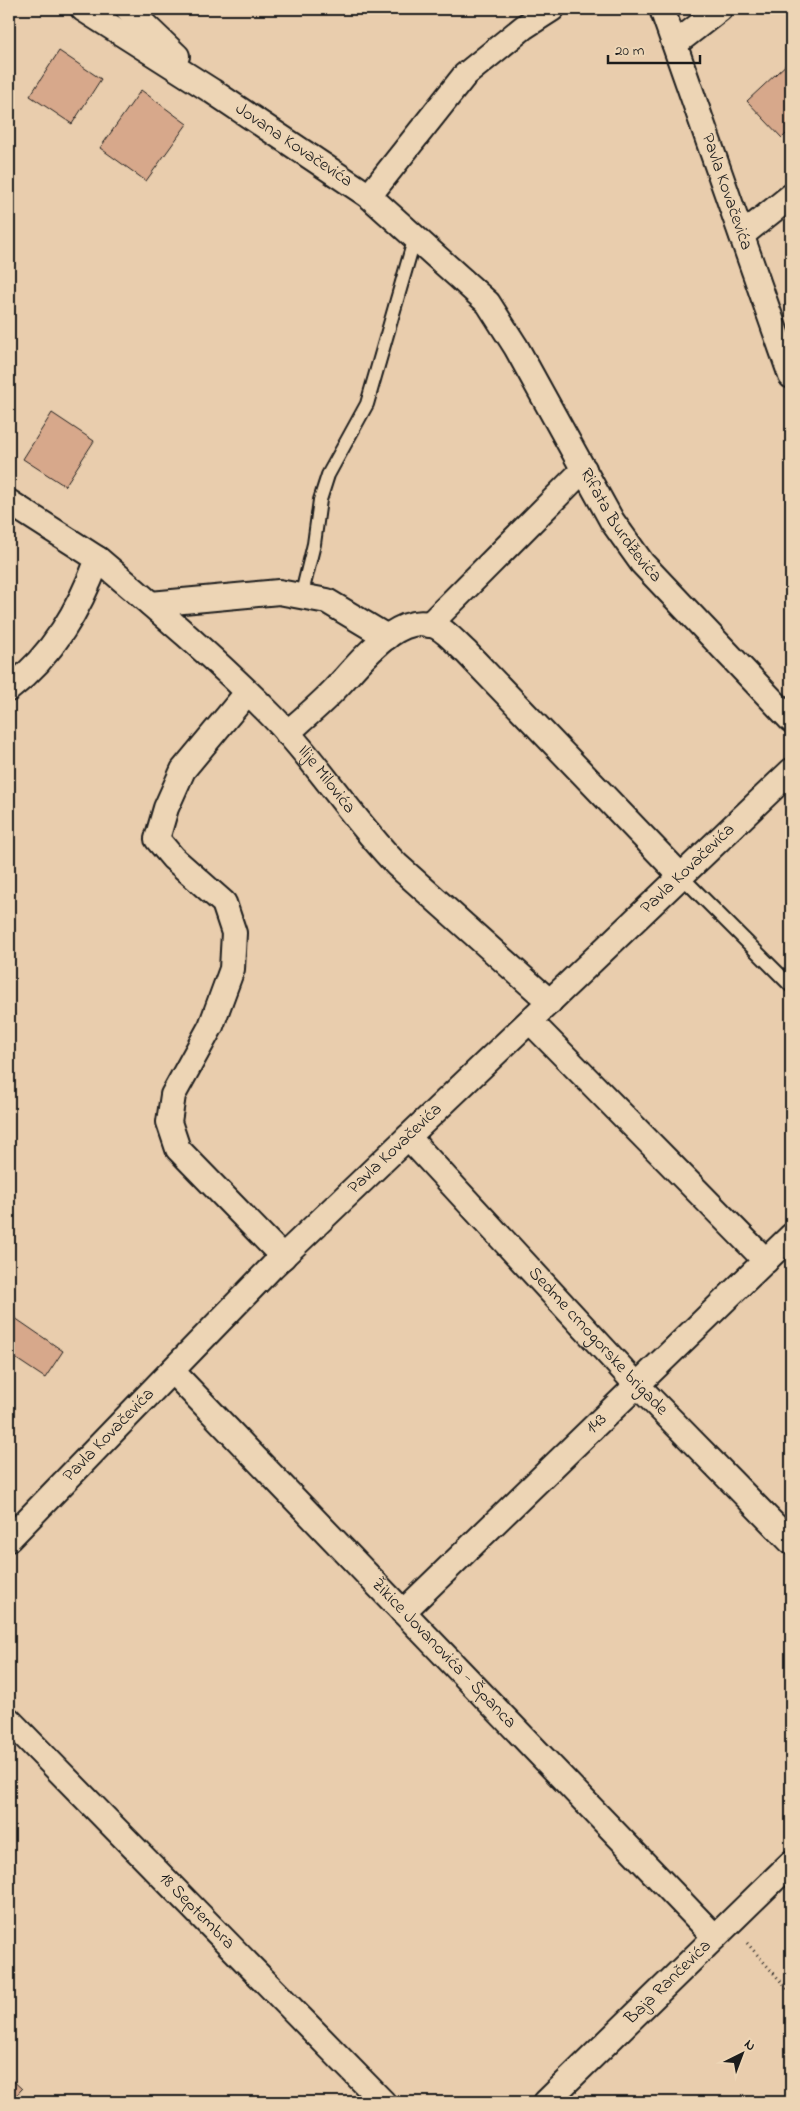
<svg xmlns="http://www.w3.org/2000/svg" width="800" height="2111" viewBox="0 0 800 2111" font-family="'Indie Flower',sans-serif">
	<rect width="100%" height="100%" fill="#e9cdad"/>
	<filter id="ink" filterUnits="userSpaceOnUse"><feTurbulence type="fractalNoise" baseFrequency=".02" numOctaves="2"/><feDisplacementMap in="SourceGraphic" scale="10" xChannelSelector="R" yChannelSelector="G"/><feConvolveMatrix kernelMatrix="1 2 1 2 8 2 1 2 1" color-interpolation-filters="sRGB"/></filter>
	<g filter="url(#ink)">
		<!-- building -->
		<path fill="#d7a88b" stroke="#1c1c1c" d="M59,51L101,79L72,124L30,96Z
			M791,60V129L782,138L747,101Z
			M141,90L187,124L146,181L100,148Z
			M52,413L94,441L65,486L23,459Z
			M15,1318L63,1351L45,1378L9,1354V1327Z
			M9,2077L22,2089L10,2102H9Z"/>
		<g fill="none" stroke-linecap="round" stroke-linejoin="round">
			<defs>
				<path id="service" d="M301,597L314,544L320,500L328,475L367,404L415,237
					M681,876L791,986"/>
				<g id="minor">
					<path id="s1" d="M83,9L212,91L369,196L488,303L516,347L612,521L642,563L791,720"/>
					<path d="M128,9L177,56"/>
					<path id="s2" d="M662,9L791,376"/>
					<path d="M675,44L720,9"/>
					<path d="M369,196L465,75L524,27L552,9"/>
					<path d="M742,235L791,196"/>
					<path d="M9,502L98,559C79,610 53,655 9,689"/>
					<path id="s3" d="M98,559C158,610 218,661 273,717C318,763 352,819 397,865L550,1002"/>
					<path d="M151,604L279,592L327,601L387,637"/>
					<path d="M429,625L584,469"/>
					<path d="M247,693L183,770L166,808L157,839L173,858L224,903L234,933L232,969L211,1026L173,1095L169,1122L178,1149L283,1257"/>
					<path d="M287,733C303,719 320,705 335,689C358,666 398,608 437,627C447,632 457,644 466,652L681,876"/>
					<path d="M530,1021L766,1261"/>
					<path id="s4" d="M408,1137L637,1385L791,1542"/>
					<path id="s5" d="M172,1371L715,1937"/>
					<path id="s6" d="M9,1539L272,1267L791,771"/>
					<path id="s7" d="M403,1612L791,1236"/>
					<path id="s8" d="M9,1720L383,2102"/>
					<path id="s9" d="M546,2102L791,1863"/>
				</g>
			</defs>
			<!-- service casing -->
			<use href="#service" stroke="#1c1c1c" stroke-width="16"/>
			<!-- minor casing -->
			<use href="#minor" stroke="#1c1c1c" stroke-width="28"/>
			<!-- path -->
			<path stroke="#1c1c1c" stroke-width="3" stroke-dasharray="1 4" stroke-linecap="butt" d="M747,1943L791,1993"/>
			<!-- service -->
			<use href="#service" stroke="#edd5b5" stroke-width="12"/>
			<!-- minor -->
			<use href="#minor" stroke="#edd5b5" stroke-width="24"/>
		</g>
	</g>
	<g text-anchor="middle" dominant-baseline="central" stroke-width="4" stroke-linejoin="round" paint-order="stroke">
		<!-- street labels -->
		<g font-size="18" fill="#1c1c1c" stroke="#edd5b5">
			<text stroke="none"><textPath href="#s1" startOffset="251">Jovana Kovačevića</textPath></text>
			<text stroke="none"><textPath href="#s2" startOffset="194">Pavla Kovačevića</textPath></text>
			<text stroke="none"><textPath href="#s1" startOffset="761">Rifata Burdževića</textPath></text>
			<text stroke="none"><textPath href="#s3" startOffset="318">Ilije Milovića</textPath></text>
			<text stroke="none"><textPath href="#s6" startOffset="954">Pavla Kovačevića</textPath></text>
			<text stroke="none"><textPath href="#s6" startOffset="549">Pavla Kovačevića</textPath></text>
			<text stroke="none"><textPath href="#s4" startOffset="279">Sedme crnogorske brigade</textPath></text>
			<text stroke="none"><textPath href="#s7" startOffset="270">143</textPath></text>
			<text stroke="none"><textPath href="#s6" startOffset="144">Pavla Kovačevića</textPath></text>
			<text stroke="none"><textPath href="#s5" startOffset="392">Žikice Jovanovića - Španca</textPath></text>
			<text stroke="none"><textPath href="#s8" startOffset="268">18 Septembra</textPath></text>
			<text stroke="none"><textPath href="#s9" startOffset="171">Baja Rančevića</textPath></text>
		</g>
	</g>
	<!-- margin -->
	<rect width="800" height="2111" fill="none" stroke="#edd5b5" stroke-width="30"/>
	<rect x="15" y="15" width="770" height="2081" fill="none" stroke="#1c1c1c" stroke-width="2" filter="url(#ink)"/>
	<!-- north arrow -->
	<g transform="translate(742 2054) rotate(42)" stroke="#edd5b5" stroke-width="4" paint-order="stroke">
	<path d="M0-4L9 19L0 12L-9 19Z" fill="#1c1c1c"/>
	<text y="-8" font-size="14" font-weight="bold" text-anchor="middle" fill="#1c1c1c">N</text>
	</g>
	<!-- scale -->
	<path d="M608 55v8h92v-8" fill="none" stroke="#1c1c1c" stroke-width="2.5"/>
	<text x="615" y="55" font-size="15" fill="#1c1c1c" stroke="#edd5b5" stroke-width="4" paint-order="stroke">20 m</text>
</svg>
